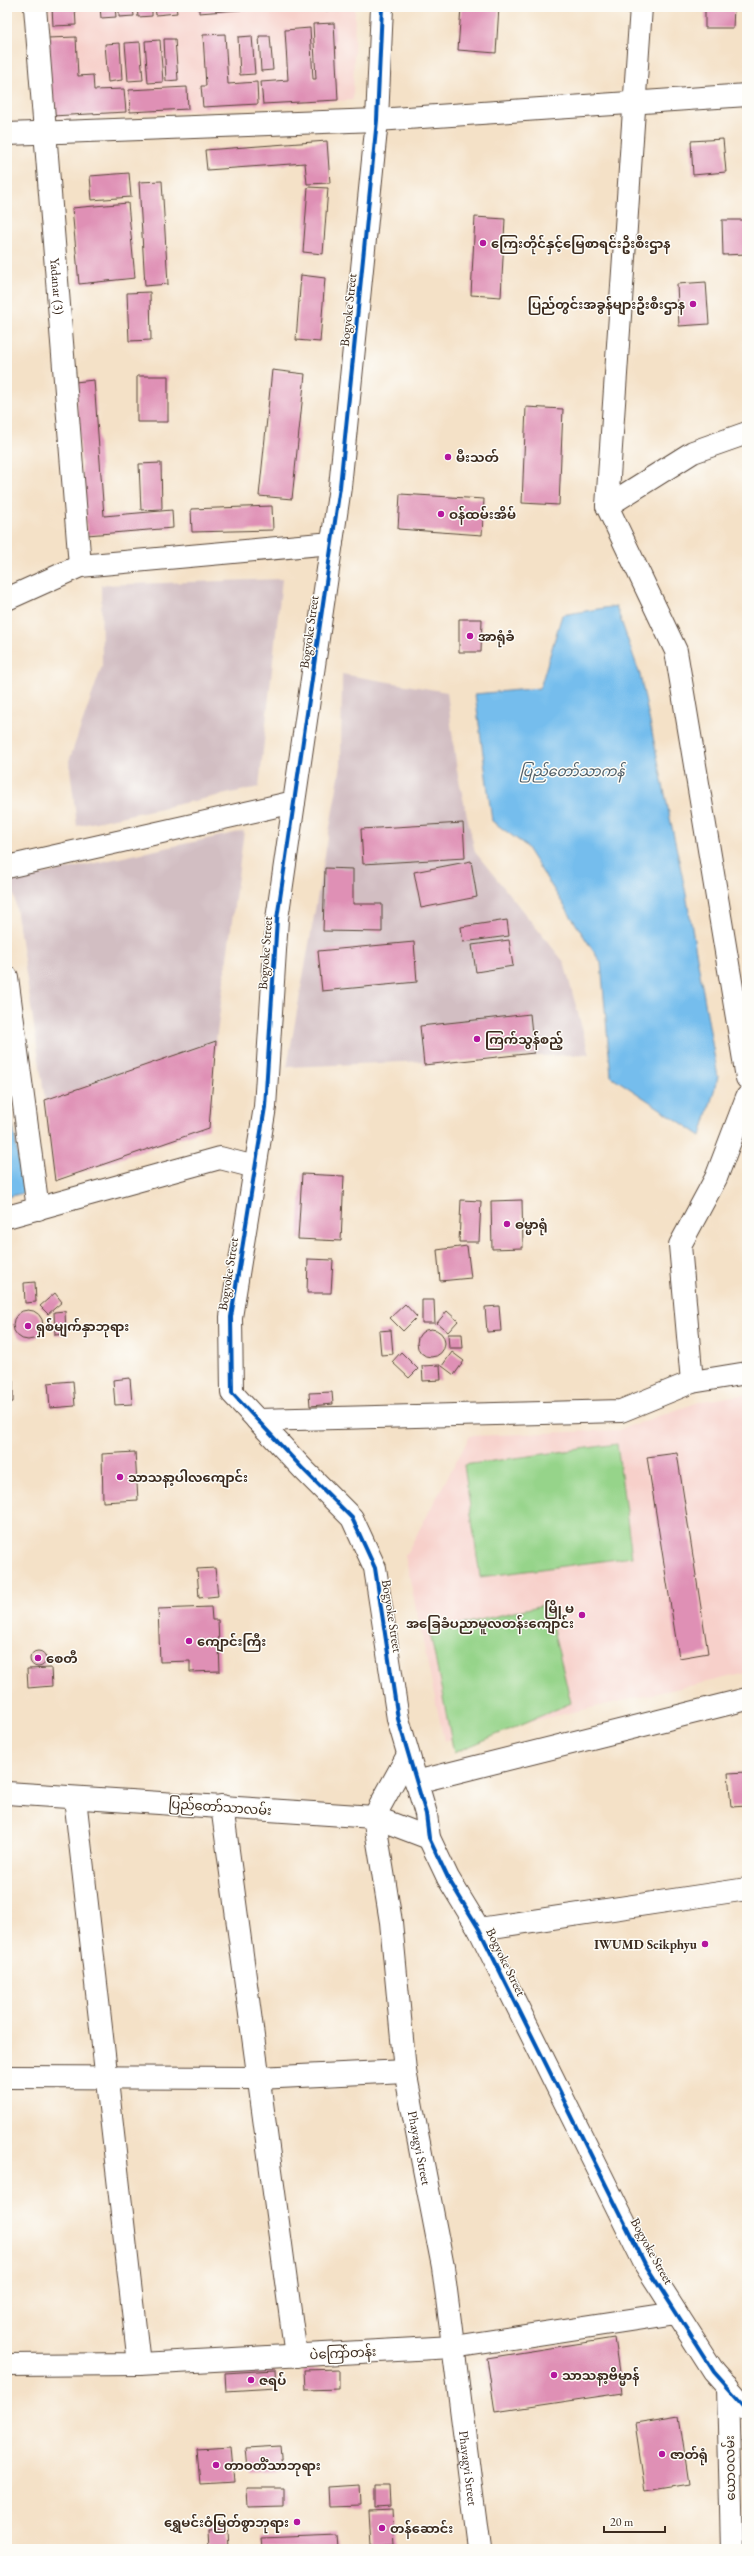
<svg xmlns="http://www.w3.org/2000/svg" width="754" height="2556" viewBox="0 0 754 2556" font-family="'EB Garamond','Noto Sans Myanmar',serif">
	<rect width="100%" height="100%" fill="#fdfcf7"/>
	<filter id="ink" filterUnits="userSpaceOnUse"><feTurbulence type="fractalNoise" baseFrequency=".025" numOctaves="2"/><feDisplacementMap in="SourceGraphic" scale="8" xChannelSelector="R" yChannelSelector="G"/><feConvolveMatrix kernelMatrix="1 2 1 2 8 2 1 2 1" color-interpolation-filters="sRGB"/></filter>
	<filter id="wash" filterUnits="userSpaceOnUse"><feTurbulence type="fractalNoise" baseFrequency=".012" numOctaves="4" result="noise"/><feDisplacementMap in="SourceGraphic" scale="16" xChannelSelector="R" yChannelSelector="G"/><feGaussianBlur stdDeviation="0.9" result="paint"/><feColorMatrix in="noise" values="0 0 0 0 0 0 0 0 0 0 0 0 0 0 0 0 0 1.4 0 .05"/><feComposite in="paint" operator="in"/></filter>
	<g filter="url(#wash)">
		<rect width="100%" height="100%" fill="#f4e1c7"/>
		<!-- built -->
		<path fill="#f7d0ca" d="M48,7H355L353,100L58,120Z
			M747,1394V1673L444,1741L405,1556L470,1436L618,1430L702,1401Z"/>
		<!-- industrial -->
		<path fill="#d2bec2" d="M282,579L259,787L77,826L69,761L102,666L101,585Z
			M342,674L447,692L457,771L475,852L564,962L589,1054L287,1067L341,765Z
			M244,831L216,1041L45,1100L12,881Z"/>
		<!-- green -->
		<path fill="#96d48a" stroke="#687f54" d="M617,1444L632,1557L480,1577L464,1465Z
			M547,1604L571,1703L454,1753L430,1632Z"/>
		<!-- water -->
		<path fill="#74bded" stroke="#587486" d="M616,606L640,675L686,894L718,1077L701,1136L611,1076L601,963L525,845L492,821L475,694L540,688L562,615Z
			M7,1088L24,1193L7,1197Z"/>
		<g id="blocks">
			<!-- building -->
			<path fill="#df90b5" d="M52,7H75L76,25L53,26Z
				M100,7H115L116,17L101,18Z
				M119,7H133L134,16L119,17Z
				M137,7H152V16L138,17Z
				M155,7H176L177,13L156,15Z
				M199,7H251V9L199,13Z
				M311,7H335V10L311,12Z
				M461,7H499L496,53L458,50Z
				M705,7H734L733,28H705Z
				M334,23L338,100L263,104L261,82L288,80L285,30L310,28L313,79H316L313,24Z
				M225,34L228,84L257,82L258,104L203,107L201,86H206L203,35Z
				M252,36L255,74L240,75L238,37Z
				M259,36H270L273,70L261,71Z
				M76,37L78,76L93,75L94,90L124,89L126,112L52,116L47,38Z
				M164,39H175L178,80L166,81Z
				M160,40L163,82L148,83L145,41Z
				M140,42L143,80L128,81L125,43Z
				M120,43L122,80L108,82L105,44Z
				M187,87L188,109L130,112L129,90Z
				M723,139L726,172L693,175L691,141Z
				M327,141L330,183L307,184L305,163L207,170L205,150Z
				M129,173L131,197L92,200L90,176Z
				M162,181L168,284L145,286L139,182Z
				M308,187L328,188L323,254L303,252Z
				M128,203L135,278L79,284L72,208Z
				M475,217L505,219L501,297L471,295Z
				M722,220H747V254L723,255Z
				M301,275L325,278L320,342L296,340Z
				M706,282L709,324L679,326L677,284Z
				M150,292L151,340L129,341L127,293Z
				M272,370L305,374L292,499L259,496Z
				M137,376H168V422H137Z
				M94,380L104,516L172,510L173,528L87,535L75,382Z
				M526,407L563,409L559,505L522,503Z
				M161,463L162,509L141,510L139,464Z
				M400,494L484,499L482,535L398,529Z
				M272,506L273,530L192,532L191,509Z
				M459,619H482L481,652H459Z
				M463,823L465,858L363,864L361,829Z
				M471,861L477,897L421,908L414,872Z
				M325,868L353,869V904H382V932L323,931Z
				M507,920L509,936L463,942L461,927Z
				M509,940L513,966L476,972L472,945Z
				M414,942L417,982L322,991L318,951Z
				M530,1014L534,1053L424,1065L420,1026Z
				M216,1041L209,1128L55,1181L45,1100Z
				M302,1174L344,1176L341,1241L298,1239Z
				M461,1200L481,1201L479,1242H459Z
				M522,1200L523,1248L492,1249L491,1201Z
				M467,1246L471,1278L440,1281L437,1250Z
				M308,1259L333,1260L331,1293H307Z
				M35,1282L36,1302L25,1303L24,1283Z
				M55,1293L62,1302L48,1314L40,1306Z
				M422,1300H434L435,1323H422Z
				M405,1304L417,1317L403,1331L390,1318Z
				M499,1306L501,1331L487,1332L485,1307Z
				M13 1325a15 15 0 1 1 30 0a15 15 0 1 1-30 0Z
				M65,1311L66,1334L55,1335L54,1312Z
				M447,1311L458,1321L448,1332L437,1323Z
				M417 1343a14 14 0 1 1 28 0a14 14 0 1 1-28 0Z
				M391,1330L393,1354L381,1355L379,1331Z
				M448,1334H462L463,1348H449Z
				M401,1352L418,1369L409,1378L392,1362Z
				M452,1352L464,1361L454,1375L442,1366Z
				M440,1365L441,1380L423,1381L422,1366Z
				M130,1378L132,1404L115,1405L113,1380Z
				M7,1381H13V1402L7,1403Z
				M73,1381L75,1406L50,1408L48,1383Z
				M332,1392L333,1404L310,1406L309,1393Z
				M135,1452L138,1500L103,1502L102,1454Z
				M677,1453L708,1653L679,1658L647,1457Z
				M215,1568L218,1596L199,1598L197,1569Z
				M211,1607L212,1620H218L220,1671L190,1672V1661L160,1662L158,1609Z
				M30 1659a8 8 0 1 1 16 0a8 8 0 1 1-16 0Z
				M51,1668L52,1686L28,1688L27,1669Z
				M747,1772V1806L731,1807L728,1773Z
				M614,2338L622,2393L495,2412L487,2358Z
				M339,2369V2389L305,2390L304,2370Z
				M275,2370L276,2388L226,2391L225,2373Z
				M679,2416L689,2484L645,2491L635,2423Z
				M280,2446L282,2468L248,2470L246,2448Z
				M231,2447L234,2482L200,2484L197,2449Z
				M360,2485L361,2506L329,2507L328,2487Z
				M374,2486H389L390,2507L374,2508Z
				M247,2488H284V2507L248,2508Z
				M392,2510L394,2545L371,2546L369,2511Z
				M227,2528L228,2549H209L208,2529Z
				M338,2535L339,2549H262L261,2538Z"/>
		</g>
	</g>
	<g filter="url(#ink)">
		<use href="#blocks" fill-opacity="0" stroke="#574537" stroke-width="1"/>
		<g fill="none" stroke-linecap="round" stroke-linejoin="round">
			<defs>
				<g id="minor">
					<path id="s1" d="M35,7L80,566"/>
					<path d="M382,7L377,120L340,487L277,919L265,1107L231,1317L232,1393L304,1470L352,1518L375,1568L398,1719L426,1814L429,1838L448,1878L479,1929L645,2264L714,2372L747,2409"/>
					<path d="M7,134L377,120L747,95"/>
					<path d="M747,433L693,452L607,506L676,651L747,1078"/>
					<path d="M607,506L641,7"/>
					<path d="M7,599L80,566L332,543"/>
					<path d="M7,867L294,802"/>
					<path d="M7,977L38,1209"/>
					<path d="M7,1217L220,1158L255,1167"/>
					<path d="M692,1382L680,1245L716,1178L747,1097"/>
					<path d="M257,1420L621,1411L692,1382L747,1373"/>
					<path id="s2" d="M408,1755L374,1817L391,1922L405,2071L443,2267L479,2549"/>
					<path d="M416,1782L747,1699"/>
					<path d="M7,1793L374,1817L429,1838"/>
					<path d="M75,1798L139,2364"/>
					<path d="M222,1806L296,2356"/>
					<path d="M479,1929L747,1889"/>
					<path d="M7,2077L258,2078L405,2071"/>
					<path d="M7,2365L139,2364L453,2347L676,2313"/>
					<path d="M728,2387L732,2549"/>
				</g>
			</defs>
			<!-- minor casing -->
			<use href="#minor" stroke="#574537" stroke-width="24"/>
			<!-- minor -->
			<use href="#minor" stroke="#fff" stroke-width="22"/>
			<defs>
				<path id="cycleway" d="M382,7L377,120L340,487L277,919L265,1107L231,1317L232,1393L304,1470L352,1518L375,1568L398,1719L426,1814L429,1838L448,1878L479,1929L645,2264L714,2372L747,2409"/>
			</defs>
			<!-- cycleway casing -->
			<use href="#cycleway" stroke="#fdfcf7" stroke-width="6"/>
			<!-- cycleway -->
			<use href="#cycleway" stroke="#0057b8" stroke-width="4"/>
		</g>
	</g>
	<!-- markers -->
	<g fill="#b5179e" stroke="#fdfcf7" stroke-width="1.5">
		<circle cx="483" cy="243" r="4"/>
		<circle cx="693" cy="304" r="4"/>
		<circle cx="448" cy="457" r="4"/>
		<circle cx="441" cy="514" r="4"/>
		<circle cx="470" cy="636" r="4"/>
		<circle cx="477" cy="1039" r="4"/>
		<circle cx="507" cy="1224" r="4"/>
		<circle cx="28" cy="1326" r="4"/>
		<circle cx="120" cy="1477" r="4"/>
		<circle cx="582" cy="1615" r="4"/>
		<circle cx="189" cy="1641" r="4"/>
		<circle cx="38" cy="1658" r="4"/>
		<circle cx="705" cy="1944" r="4"/>
		<circle cx="554" cy="2375" r="4"/>
		<circle cx="251" cy="2380" r="4"/>
		<circle cx="662" cy="2454" r="4"/>
		<circle cx="216" cy="2465" r="4"/>
		<circle cx="297" cy="2522" r="4"/>
		<circle cx="382" cy="2528" r="4"/>
	</g>
	<g text-anchor="middle" dominant-baseline="central" stroke-width="3" stroke-linejoin="round" paint-order="stroke">
		<!-- poi labels -->
		<g font-size="13" font-weight="bold" fill="#3b2a1e" stroke="#fdfcf7" text-anchor="start">
			<text x="491" y="243">ကြေးတိုင်နှင့်မြေစာရင်းဦးစီးဌာန</text>
			<text x="685" y="304" text-anchor="end">ပြည်တွင်းအခွန်များဦးစီးဌာန</text>
			<text x="456" y="457">မီးသတ်</text>
			<text x="449" y="514">ဝန်ထမ်းအိမ်</text>
			<text x="478" y="636">အာရုံခံ</text>
			<text x="485" y="1039">ကြက်သွန်စည့်</text>
			<text x="515" y="1224">ဓမ္မာရုံ</text>
			<text x="36" y="1326">ရှစ်မျက်နှာဘုရား</text>
			<text x="128" y="1477">သာသနာ့ပါလကျောင်း</text>
			<text x="574" y="1608" text-anchor="end">မြို့မ<tspan x="574" dy="15">အခြေခံပညာမူလတန်းကျောင်း</tspan></text>
			<text x="197" y="1641">ကျောင်းကြီး</text>
			<text x="46" y="1658">စေတီ</text>
			<text x="697" y="1944" text-anchor="end">IWUMD Seikphyu</text>
			<text x="562" y="2375">သာသနာ့ဗိမ္မာန်</text>
			<text x="259" y="2380">ဇရပ်</text>
			<text x="670" y="2454">ဇာတ်ရုံ</text>
			<text x="224" y="2465">တာဝတိံသာဘုရား</text>
			<text x="289" y="2522" text-anchor="end">ရွှေမင်းဝံမြတ်စွာဘုရား</text>
			<text x="390" y="2528">တန်ဆောင်း</text>
		</g>
		<!-- street labels -->
		<g font-size="13" fill="#3b2a1e" stroke="#fdfcf7">
			<text stroke="none"><textPath href="#s1" startOffset="280">Yadanar (3)</textPath></text>
			<text transform="translate(348 310) rotate(-84)">Bogyoke Street</text>
			<text transform="translate(309 632) rotate(-82)">Bogyoke Street</text>
			<text transform="translate(265 953) rotate(-86)">Bogyoke Street</text>
			<text transform="translate(228 1274) rotate(-81)">Bogyoke Street</text>
			<text transform="translate(392 1616) rotate(81)">Bogyoke Street</text>
			<text transform="translate(220 1807) rotate(4)">ပြည်တော်သာလမ်း</text>
			<text transform="translate(506 1962) rotate(64)">Bogyoke Street</text>
			<text stroke="none"><textPath href="#s2" startOffset="405">Phayagyi Street</textPath></text>
			<text transform="translate(652 2251) rotate(61)">Bogyoke Street</text>
			<text transform="translate(343 2353) rotate(-3)">ပဲကြော်တန်း</text>
			<text stroke="none"><textPath href="#s2" startOffset="729">Phayagyi Street</textPath></text>
			<text transform="translate(730 2468) rotate(-91)">ယောဝလမ်း</text>
		</g>
		<!-- water labels -->
		<g font-size="14" font-style="italic" fill="#4f5d66" stroke="#fdfcf7">
			<text x="572" y="771">ပြည်တော်သာကန်</text>
		</g>
	</g>
	<!-- margin -->
	<rect width="754" height="2556" fill="none" stroke="#fdfcf7" stroke-width="24"/>
	<!-- scale -->
	<path d="M604 2526v6h61v-6" fill="none" stroke="#3b2a1e" stroke-width="2"/>
	<text x="610" y="2526" font-size="12" fill="#3b2a1e" stroke="#fdfcf7" stroke-width="3" paint-order="stroke">20 m</text>
</svg>
